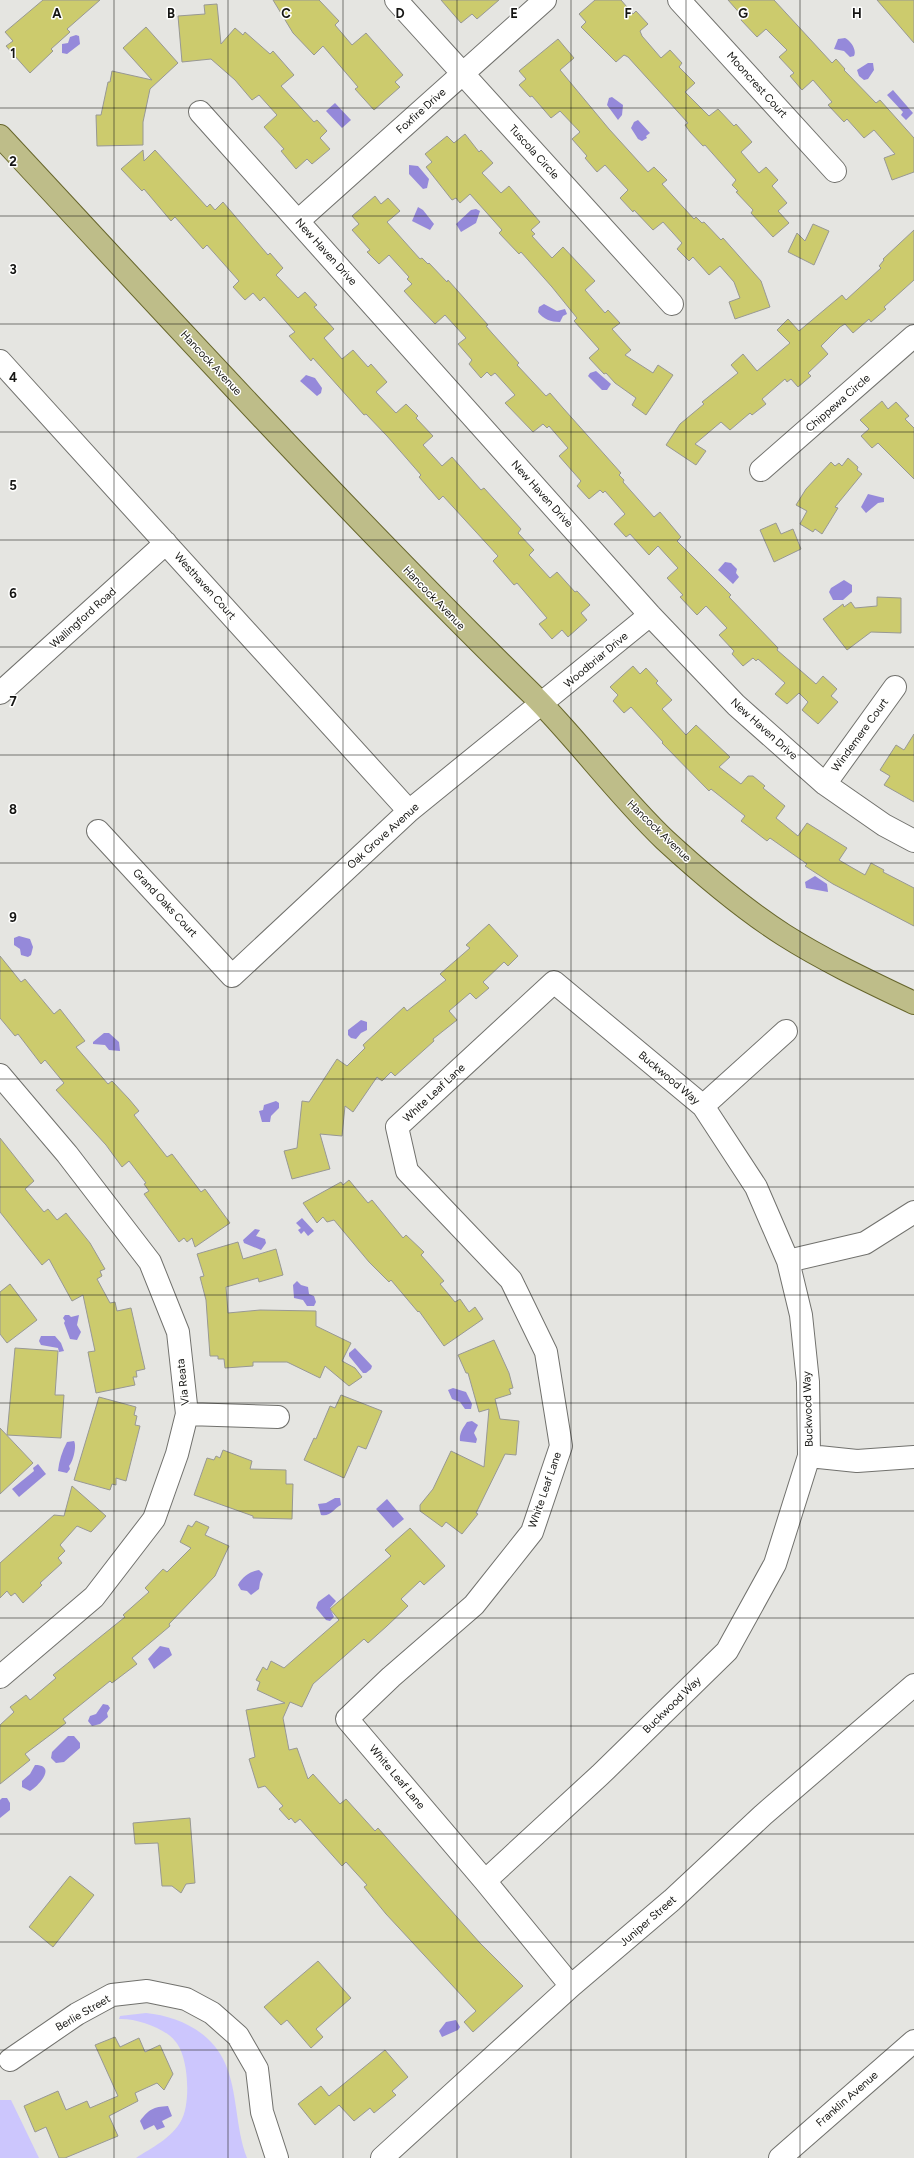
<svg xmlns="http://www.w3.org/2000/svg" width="914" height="2158" viewBox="0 0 914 2158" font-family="Figtree,sans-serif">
	<rect width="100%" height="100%" fill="#e5e5e1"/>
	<!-- green -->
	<path fill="#ccc6fd" d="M146,2013C177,2016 211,2031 225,2063C238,2092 235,2127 247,2158H136C151,2148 172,2138 181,2121C191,2104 189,2056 175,2041C165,2028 136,2018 119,2019L120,2016Z
		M0,2100H11L39,2158H0Z"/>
	<!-- water -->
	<path fill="#9589da" d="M76,35L79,36L80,44L67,54L62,53V44L68,43L70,37Z
		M845,38C851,41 857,50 854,56L850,57L844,51L834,49L838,39Z
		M868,63H873L874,70L868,79L864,80L859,76L857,70Z
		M893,90L913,113L906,120L901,115L903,112L887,95Z
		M612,97L623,105L622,115L618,120L607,105L609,98Z
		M335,103L351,120L342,128L326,111Z
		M638,120L650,133L646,136L647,138L642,141L638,139L631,128L634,122Z
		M409,165L418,166L429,179L427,188L423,189L409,174Z
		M418,207L423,210L434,224L430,230L412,221Z
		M476,209L480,211L476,223L461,232L456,224L471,210Z
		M544,304L557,311L565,309L567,314L563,316L560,322C551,322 543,319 538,312L539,307Z
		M596,371L611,384L607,390H602L588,376L590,373Z
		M306,375L315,378L322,388L321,393L317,396L300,381Z
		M868,494L884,498V502L878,503L866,513L861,507Z
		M725,562L731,563L737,569L736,573L739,577L733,584L718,570Z
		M844,580L852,585V592L843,600H833L829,592L831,588Z
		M815,876L827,884L828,892L806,888L805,882Z
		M19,936L30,939L33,947L31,955L28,957L21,955L20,949L14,945V938Z
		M361,1020L367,1022V1030L361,1033L356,1039L351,1038L348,1035V1030Z
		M104,1033H109L119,1042L120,1051L109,1050L105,1045L93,1044V1042Z
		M276,1101L279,1103V1108L271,1116L270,1122H262L259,1111L263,1110L264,1105Z
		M302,1218L314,1231L308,1236L304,1231L301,1234L298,1230L301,1228L296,1223Z
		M255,1229L260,1230L256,1236L265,1239L266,1243L261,1250L244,1243L243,1240Z
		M297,1281L301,1285L308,1287L309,1294L314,1296L316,1302L314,1306H307L303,1300L294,1298L293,1285Z
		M65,1315H69L71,1317L79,1315L77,1325L81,1332L77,1340L70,1339L64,1323L65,1321L63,1318Z
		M41,1336H55L61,1343L64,1351L59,1352L58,1348L41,1345L39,1341Z
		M355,1348L372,1366L371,1369L366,1373H363L349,1356V1353Z
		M453,1388L466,1392L472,1404L471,1409H465L460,1402L452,1399L448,1390Z
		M472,1421L478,1425L474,1433L477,1439L476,1443L460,1441C459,1433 463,1428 467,1422Z
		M74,1441C77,1446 73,1462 69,1466L70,1469L67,1473L58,1471C59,1461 62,1451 67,1442Z
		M38,1464L46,1474L19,1497L12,1489L34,1471L33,1468Z
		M335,1498H340L341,1505C334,1508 331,1517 321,1515L318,1504L326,1503Z
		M387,1499L404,1519L393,1528L376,1509Z
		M259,1570L263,1574L260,1582L259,1589L251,1595L247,1591L241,1590L238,1585C242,1577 251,1571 259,1570Z
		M329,1594L336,1601L330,1608L334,1617L330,1621L326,1620L316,1608L318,1602Z
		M160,1646L169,1648L172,1655L154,1669L148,1659Z
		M103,1704L108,1705L110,1708L107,1713L108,1717L100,1724L92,1726L88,1721L90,1716L96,1714Z
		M68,1736H74L80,1743V1748L64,1762L56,1763L51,1758L52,1752Z
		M35,1765C57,1765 39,1786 30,1791L22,1787V1781L30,1774Z
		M2,1798H7L10,1803V1810L0,1818V1800Z
		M456,2020L460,2027L458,2030L442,2037L439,2031L446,2022Z
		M168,2106L172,2116L162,2121L165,2127L157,2130L154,2125L144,2130L140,2121C149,2109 153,2107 168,2106Z"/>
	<!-- building -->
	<path fill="#cccb6d" stroke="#989894" d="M43,0H100L67,29L70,32L51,49L53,51L30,73L6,46L13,41L5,32Z
		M273,0H319L339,21L335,25L352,45L366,33L403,75L395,82L400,87L374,110L355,89L358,87L323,46L314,55L293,33Z
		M441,0H499L477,19L472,14L461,23Z
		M595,0H621L633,14L636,11L648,24L640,31L642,36L661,58L670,50L682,63L679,67L695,83L685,92L709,116L718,109L734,126L736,124L752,142L741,152L759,173L766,167L778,180L772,186L787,203L778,211L789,223L773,237L751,213L753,210L736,192L738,191L732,185L736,180L705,145L703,146L690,132L685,125L688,123L628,57L624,55L616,62L581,27L586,22L579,14Z
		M728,0H774L832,63L836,59L845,69L844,70L876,103L880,100L914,138V172L892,180L884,158L895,154L874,130L864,138L847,119L844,122L828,105L832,102L813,80L802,90L790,76L794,73L779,57L787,50L766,29L757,37L741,20L743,17Z
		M877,0H914V43Z
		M217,4L221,44L235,28L243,35L245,32L270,54L273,51L294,75L281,86L314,122L317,120L327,131L320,138L330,149L312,164L307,159L296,169L281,151L284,149L264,127L277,115L259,95L252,100L235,80L211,59L182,62L178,16L205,14L204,5Z
		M146,27L178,63L150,89L143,122V145L97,146L96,115H101L108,82H110L112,71L152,80L123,48Z
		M558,39L574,58L560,70L609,129L648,172L654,167L667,180L662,184L694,219L696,217L702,223L704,222L721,240L723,238L761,281L770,307L735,319L729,302L740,298L734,282L720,266L709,275L693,257L689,261L677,249L682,243L663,222L653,230L634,210L633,212L620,198L628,190L605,165L597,172L585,158L587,156L572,139L580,132L560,111L551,118L532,96L530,97L519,85L526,79L519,71Z
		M465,134L479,152L481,150L493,163L482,173L501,193L509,186L540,222L531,230L535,234L532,236L552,258L563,247L595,281L585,290L605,313L608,310L620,323L612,329L631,350L625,355L653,373L658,365L673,375L646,415L632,405L636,398L615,383L606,373L604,374L589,358L599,349L574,321L577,318L552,287L521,252L519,254L499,233L502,230L470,194L460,203L456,198L452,200L426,167L432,162L425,154L447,136L454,143Z
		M143,150L144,161L155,150L207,207L210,204L215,210L223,202L268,255L270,253L283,268L276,275L298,298L305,292L317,305L314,307L334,329L324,338L342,359L353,350L368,367L371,364L387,382L376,392L396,413L406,404L418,416L416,418L433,436L423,445L442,466L452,457L481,490L484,488L521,529L518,533L534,550L529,555L550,578L557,572L575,592L577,591L590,605L581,613L587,620L568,637L562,630L552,639L539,624L547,618L517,583L514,585L493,561L498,556L443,496L439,500L419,477L421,475L387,436L366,414L364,415L313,358L311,361L289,336L295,332L264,297L260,301L253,293L245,300L233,287L239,281L207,245L203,249L175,217L171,221L144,189L142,191L121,169Z
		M375,196L381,204L388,198L400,211L387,222L420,259L422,258L428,264L429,263L447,282L448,280L488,325L486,326L492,333L519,363L517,365L546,396L550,393L563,408L621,473L619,475L624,480L623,482L654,517L660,512L681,537L677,541L731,595L729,597L778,648L777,650L816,684L823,676L837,689L831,696L838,702L818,724L802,710L808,702L799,693L787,704L775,694L785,683L758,659L756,661L753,658L743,666L732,654L734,651L719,635L727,628L706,606L697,615L680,597L683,595L667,578L678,568L658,546L649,555L630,534L626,537L614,524L625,514L605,491L603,493L600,490L589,499L577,486L581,481L559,456L568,448L549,426L547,428L543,424L533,432L505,403L515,395L495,373L491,376L487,372L481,378L469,364L472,360L458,344L466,338L445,315L435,324L414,302L404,291L412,284L407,279L409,277L389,255L379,264L367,252L370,250L352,230L359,224L352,216Z
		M813,224L829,231L814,265L788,252L797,233L805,241Z
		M914,230V280L884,307L886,309L871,322L869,319L853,333L845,324L840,327L821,346L828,354L808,373L811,376L798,387L791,379L787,382L785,379L762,399L766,404L752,415L750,413L730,430L721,422L695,444L706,451L696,465L666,445L680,424L704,404L702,402L738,373L731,365L743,354L757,371L790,343L777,330L788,319L799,331L842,295L846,300L881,268L879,266L884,260L883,259Z
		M882,401L888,409L896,402L909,416L905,419L914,428V479L878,443L872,448L861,436L869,429L860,420Z
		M848,458L858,467L857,470L862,474L835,507L838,508L822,534L815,529L813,532L800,524L807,511L796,505L806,489L831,462L835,466L839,463L842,466Z
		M776,523L781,534L793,529L801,549L774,562L760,530Z
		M877,597L901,598V633L871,632L847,650L823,619L843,604L844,607L851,602L855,608L877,606Z
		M633,666L640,674L646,668L658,681L656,683L672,700L662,709L686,735L696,725L730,757L719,767L741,784L748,776H753L765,786L763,788L785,806L776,818L798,836L807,823L847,848L839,860L851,867L865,875L871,863L884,870L883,872L914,888V926L833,884L805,866L807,864L770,838L767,841L741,821L745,816L711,789L709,791L662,743L663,742L631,707L624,713L613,701L618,695L610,687Z
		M914,734V802L884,785L890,776L880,770L896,745L904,750Z
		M489,924L518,956L508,966L504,962L483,982L489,988L476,999L470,993L449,1011L457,1020L433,1039L434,1041L395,1076L391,1072L382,1081L377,1077L353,1112L345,1106L342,1136L320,1134L330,1169L292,1179L284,1151L297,1148L302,1101L309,1102L337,1059L347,1066L365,1048L363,1045L404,1007L407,1011L446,980L440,974L470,948L466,945Z
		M0,956L21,982L25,979L54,1014L60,1009L85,1041L76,1047L108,1084L112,1081L129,1099L139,1111L134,1115L167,1157L172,1154L201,1192L205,1189L230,1223L195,1247L192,1238L187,1242L184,1238L179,1242L144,1194L149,1191L144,1184L146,1183L129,1161L122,1167L106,1145L56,1090L64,1083L45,1060L41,1064L18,1034L15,1036L0,1018Z
		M0,1138L34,1181L25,1189L44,1212L48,1209L57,1220L66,1213L90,1243L105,1269L100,1271L102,1276L97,1279L110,1303L115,1302L117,1311L131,1308L145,1369L136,1371L137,1377H133L135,1385L96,1393L88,1352L95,1351L83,1295L72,1301L49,1259L42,1265L0,1212Z
		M349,1180L368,1203L372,1200L403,1238L406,1235L424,1252L421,1255L444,1281L440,1284L455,1302L460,1299L469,1312L475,1307L483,1319L444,1346L419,1311L418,1312L391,1280L389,1282L369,1262L334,1220L327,1222L323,1217L317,1223L303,1203L341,1182L343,1185Z
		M238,1242L243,1259L276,1249L283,1275L259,1282L258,1278L226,1287L228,1313L260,1310L316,1311V1326L351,1343L342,1361L355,1368L362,1377L349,1386L325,1366L320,1378L287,1362H253V1366L225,1368L224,1359H218V1356H210L206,1300L200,1277L204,1276L197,1254Z
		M10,1284L37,1320L7,1343L0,1334V1292Z
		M494,1340L509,1373L513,1388L509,1389L511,1394L495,1399L500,1419L519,1421L516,1455L505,1454L476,1513L478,1514L462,1534L446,1522L442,1527L420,1511V1505L433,1489L451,1451L484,1467L489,1409L479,1412L468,1373H466L458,1355Z
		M15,1348L58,1351L55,1395H64L61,1438L7,1435Z
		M341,1395L382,1411L366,1449L358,1446L344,1478L304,1460L314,1438L316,1439L330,1406L335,1408Z
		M99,1397L136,1407L134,1415L137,1416L135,1425L140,1426L126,1481L116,1478V1485L112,1484L110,1490L74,1480Z
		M0,1428L33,1463L0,1494Z
		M223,1450L252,1461L250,1469L286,1470V1484H293L292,1519L253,1518V1516L194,1495L207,1458L214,1460L216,1456L220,1458Z
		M72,1486L106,1516L91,1532L77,1526L60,1545L65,1551L58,1558L62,1563L40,1583L42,1585L23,1603L15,1593L11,1596L7,1591L0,1598V1563L54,1515L64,1516Z
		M196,1521L209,1527L205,1535L229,1546L215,1576L169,1624L170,1626L132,1658L137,1664L112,1683L110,1681L63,1719L66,1723L25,1754L30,1760L0,1784V1725L14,1712L10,1707L26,1695L30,1700L56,1678L53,1675L125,1617L123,1615L149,1592L145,1588L163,1569L167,1572L191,1548L180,1542L188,1525L192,1527Z
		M410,1528L445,1566L424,1585L420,1581L401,1599L408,1606L387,1626L368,1643L364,1639L313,1684L302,1707L290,1702L283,1718L289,1750L297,1748L308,1779L313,1774L340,1804L346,1799L375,1831L378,1828L480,1943L523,1986L473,2032L464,2022L476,2011L386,1914L364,1887L367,1885L346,1862L342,1866L300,1819L295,1823L291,1818L289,1820L279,1809L283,1806L265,1786L258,1788L249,1759L255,1757L246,1710L285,1703L257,1690L260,1682L256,1680L263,1667L267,1670L271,1661L284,1668L339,1620L330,1609L391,1556L385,1550Z
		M190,1818L195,1883L186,1884L181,1893L172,1886H162L158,1843L135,1844L133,1823Z
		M70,1876L94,1895L53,1947L29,1927Z
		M318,1961L351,1998L316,2029L323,2037L311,2048L287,2020L281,2025L264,2007Z
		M115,2037L120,2047L139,2038L145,2052L160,2045L173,2074L164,2090L157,2083L135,2093L138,2101L109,2116L118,2136L65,2158H59L46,2127L35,2132L24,2106L58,2091L66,2110L87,2101L90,2108L118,2096L95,2045Z
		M385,2050L408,2077L392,2091L396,2095L374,2113L370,2108L354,2121L339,2105L315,2125L298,2104L321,2086L329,2096Z"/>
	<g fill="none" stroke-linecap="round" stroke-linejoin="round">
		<defs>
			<path id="minor" d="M396,0L672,304
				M679,0L835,171
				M200,112L650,615L736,705L825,784L884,825L914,841
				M298,221L545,0
				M0,361L409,811
				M761,470L914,336
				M0,693L166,543
				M825,784L895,687
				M98,831L232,976L409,811L650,615
				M0,1075L67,1154L150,1262L178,1332L187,1414L177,1454L154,1519L94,1597L0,1677
				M703,1106L786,1031
				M788,1261L865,1243L914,1212
				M187,1414L278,1417
				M809,1456L857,1461L914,1457
				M485,1881L600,1775L727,1651L775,1564L809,1456L808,1382L801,1315L788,1261L756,1187L703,1106L554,982L397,1127L407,1171L511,1280L546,1352L561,1446L532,1532L474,1605L391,1677L347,1719L485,1881L571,1986
				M10,2060L77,2014L112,1995L147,1991L186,1999L212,2013L238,2036L257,2069L262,2112L277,2158
				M382,2158L571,1986L672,1900L763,1815L914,1685
				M780,2158L914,2041"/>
			<path id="major" d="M0,136C175,324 348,514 532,694C578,740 617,794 665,840C702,874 742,908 784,935C825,961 870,982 914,1003"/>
		</defs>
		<!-- minor casing -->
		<use href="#minor" stroke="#71716d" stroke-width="24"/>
		<!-- major casing -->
		<use href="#major" stroke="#67662c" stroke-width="24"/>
		<!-- minor -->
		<use href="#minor" stroke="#fff" stroke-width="22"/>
		<!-- major -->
		<use href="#major" stroke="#bebd89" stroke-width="22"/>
	</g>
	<!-- grid -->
	<path fill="none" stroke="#151513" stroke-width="1" stroke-opacity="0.55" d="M114,0V2158M228,0V2158M343,0V2158M457,0V2158M571,0V2158M686,0V2158M800,0V2158M0,108H914M0,216H914M0,324H914M0,432H914M0,540H914M0,647H914M0,755H914M0,863H914M0,971H914M0,1079H914M0,1187H914M0,1295H914M0,1403H914M0,1511H914M0,1618H914M0,1726H914M0,1834H914M0,1942H914M0,2050H914"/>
	<g text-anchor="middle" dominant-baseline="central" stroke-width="3" stroke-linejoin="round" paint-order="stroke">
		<!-- street labels -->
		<g font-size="11" fill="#151513" stroke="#fffffe">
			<text transform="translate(757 85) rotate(48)">Mooncrest Court</text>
			<text transform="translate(421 111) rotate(-42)">Foxfire Drive</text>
			<text transform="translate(534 152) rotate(48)">Tuscola Circle</text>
			<text transform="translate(326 252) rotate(48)">New Haven Drive</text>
			<text transform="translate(211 363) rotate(47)">Hancock Avenue</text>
			<text transform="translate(838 403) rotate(-41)">Chippewa Circle</text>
			<text transform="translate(542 494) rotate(48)">New Haven Drive</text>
			<text transform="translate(205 586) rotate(48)">Westhaven Court</text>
			<text transform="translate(434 598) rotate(46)">Hancock Avenue</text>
			<text transform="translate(83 618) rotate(-42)">Wallingford Road</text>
			<text transform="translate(596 660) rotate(-40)">Woodbriar Drive</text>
			<text transform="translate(764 729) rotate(42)">New Haven Drive</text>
			<text transform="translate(860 735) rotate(-54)">Windemere Court</text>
			<text transform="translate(659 831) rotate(44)">Hancock Avenue</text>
			<text transform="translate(383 836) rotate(-42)">Oak Grove Avenue</text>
			<text transform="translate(165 903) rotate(47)">Grand Oaks Court</text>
			<text transform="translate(669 1078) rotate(40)">Buckwood Way</text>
			<text transform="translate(434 1093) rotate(-43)">White Leaf Lane</text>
			<text transform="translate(183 1382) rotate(-96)">Via Reata</text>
			<text transform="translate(808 1409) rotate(-92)">Buckwood Way</text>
			<text transform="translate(545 1490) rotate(-71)">White Leaf Lane</text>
			<text transform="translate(672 1705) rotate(-44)">Buckwood Way</text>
			<text transform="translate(397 1777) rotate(50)">White Leaf Lane</text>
			<text transform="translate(648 1921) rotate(-41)">Juniper Street</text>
			<text transform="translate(83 2013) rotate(-30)">Berlie Street</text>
			<text transform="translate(847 2099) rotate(-41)">Franklin Avenue</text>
		</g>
	</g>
	<g font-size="13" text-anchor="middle" font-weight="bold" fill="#151513" stroke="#fffffe" stroke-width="3" stroke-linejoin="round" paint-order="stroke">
		<text x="57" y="18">A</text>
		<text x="171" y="18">B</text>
		<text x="286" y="18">C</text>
		<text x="400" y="18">D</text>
		<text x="514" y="18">E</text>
		<text x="628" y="18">F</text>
		<text x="743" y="18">G</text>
		<text x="857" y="18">H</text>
		<text x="13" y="58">1</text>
		<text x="13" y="166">2</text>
		<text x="13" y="274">3</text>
		<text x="13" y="382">4</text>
		<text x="13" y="490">5</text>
		<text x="13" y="598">6</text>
		<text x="13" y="706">7</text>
		<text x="13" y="814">8</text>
		<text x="13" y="922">9</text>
	</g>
</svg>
